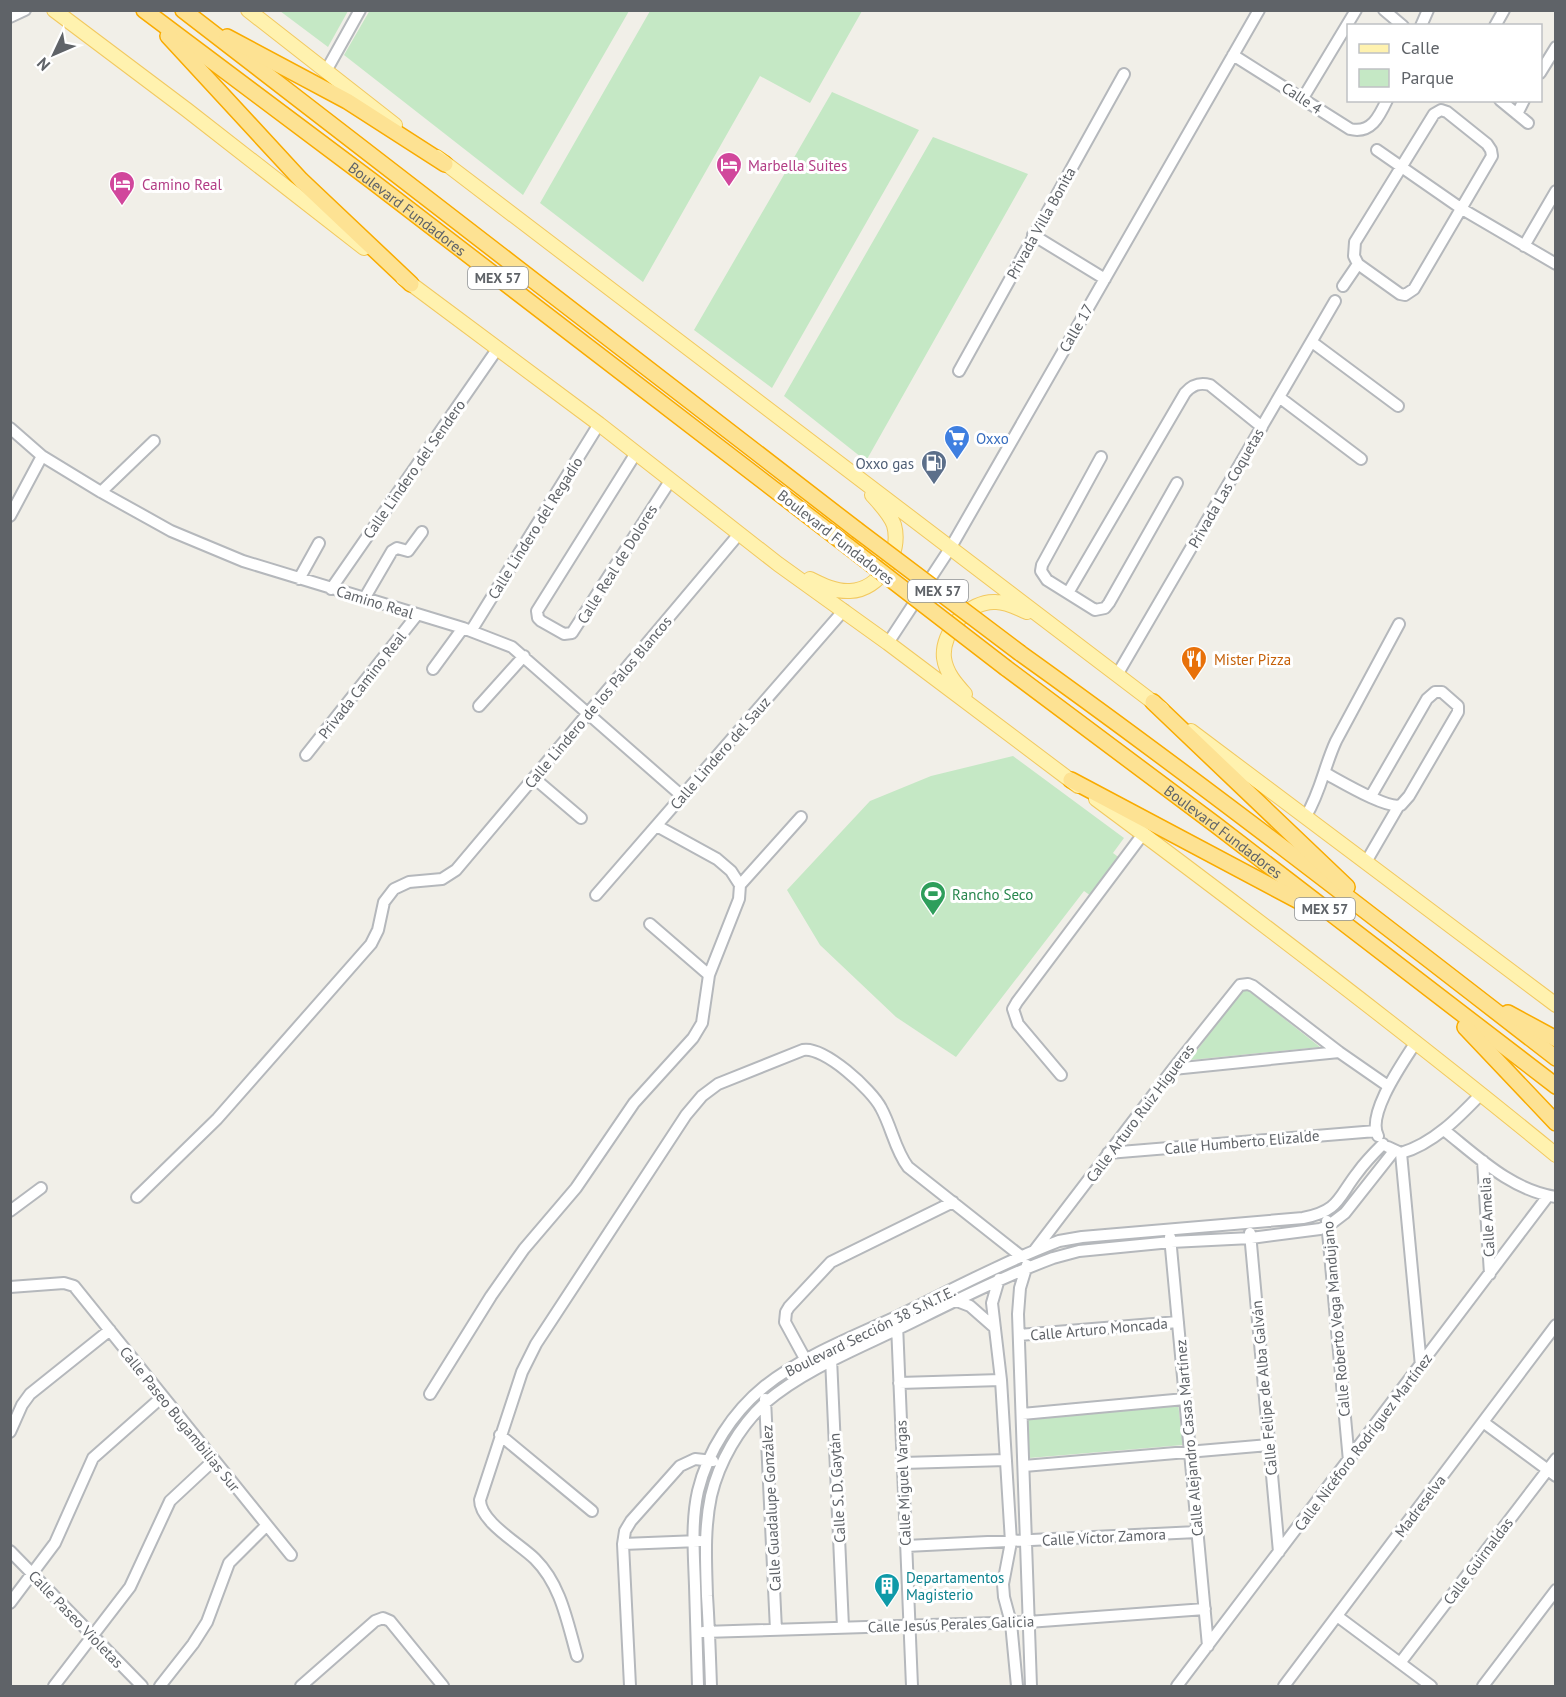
<svg xmlns="http://www.w3.org/2000/svg" width="1566" height="1697" viewBox="0 0 1566 1697" font-family="'PT Sans',sans-serif">
	<rect width="100%" height="100%" fill="#f1efe8"/>
	<!-- green -->
	<path fill="#c5e8c5" d="M370,10H629V11L523,195L344,55Z
		M280,11H348L328,47Z
		M650,11H862L810,103L760,76L643,282L540,203Z
		M832,92L919,130L772,388L694,330Z
		M933,137L1028,174L866,461L784,396Z
		M1013,756L1124,838L1113,853L1121,859L1091,896L1084,891L956,1057L896,1017L820,945L787,890L870,801L931,776Z
		M1244,987L1320,1047L1190,1060Z
		M1178,1403L1183,1445L1029,1458L1028,1418Z"/>
	<g fill="none" stroke-linecap="round" stroke-linejoin="round">
		<defs>
			<path id="minor" d="M1384,10L1403,26
				M10,17L25,10
				M1421,26L1428,10
				M1495,26L1504,10
				M1233,55L1350,129C1371,134 1379,117 1387,100
				M326,71L360,10
				M1540,73L1556,47
				M1303,98L1356,10
				M1500,100L1528,123
				M1441,110L1447,112L1487,144L1491,150L1492,156L1414,289L1405,295L1400,294L1358,264L1354,256L1355,242L1434,114Z
				M1517,114L1524,100
				M1377,150L1462,209L1556,264
				M1033,235L1105,279
				M1524,246L1556,191
				M1343,286L1358,264
				M1312,342L1398,406
				M959,371L1124,74
				M1279,397L1361,459
				M10,428L42,456L101,492L171,531L243,561L463,628L512,647L682,796
				M636,453L537,611L538,618L541,621L564,634L572,633L670,481
				M1101,457L1042,565L1041,571L1047,580L1095,610L1105,608L1109,603L1177,483
				M101,492L154,441
				M10,516L42,456
				M299,579L319,543
				M331,589L498,348
				M1068,593L1185,393C1192,385 1199,382 1210,385L1262,427
				M364,599L392,551L397,548L408,551L422,532
				M471,631L599,424
				M888,643L951,547L1259,10
				M433,669L463,628
				M1117,675L1335,301
				M479,706L524,656
				M306,755L417,615
				M1325,773C1340,781 1388,810 1401,805L1409,796L1458,712V706L1442,692H1435L1427,699L1371,796
				M534,778L581,818
				M1306,816C1321,791 1324,767 1336,741L1399,624
				M1366,862L1398,807
				M740,885L801,817
				M596,895L844,610
				M650,924L709,975
				M1173,1069L1339,1052
				M1061,1075L1018,1024L1013,1009L1017,1002L1143,834
				M1444,1130C1478,1157 1511,1190 1556,1197
				M1378,1136C1366,1114 1404,1061 1416,1042
				M1388,1147L1401,1153C1433,1144 1459,1117 1481,1094
				M1108,1153L1376,1131
				M1401,1153L1421,1366
				M1483,1161L1490,1274
				M137,1197L217,1119L371,944L378,930L384,902L394,889L409,882L442,879L456,870L739,534
				M10,1211L41,1188
				M1327,1221L1349,1461
				M1250,1233L1279,1552
				M1170,1237L1208,1646
				M1034,1251L1173,1069L1240,985L1248,984L1253,986L1339,1052L1388,1086
				M1027,1265L1020,1288L1018,1314L1031,1686
				M999,1279L992,1303L1001,1380L1011,1542L1003,1584L1004,1597L1011,1623L1017,1686
				M10,1287L64,1283L74,1286L291,1555
				M957,1301L970,1306L995,1328
				M897,1324L912,1686
				M1019,1335L1178,1322
				M831,1358L843,1627
				M809,1366L785,1322L786,1312L789,1307L831,1262L953,1202
				M899,1383L1001,1380
				M430,1394L491,1296L524,1249L576,1188L634,1103L693,1038L702,1023L709,975L739,899L740,885L731,871L717,859L657,826
				M765,1399L776,1630
				M1022,1414L1185,1399
				M1483,1422L1556,1476
				M10,1432L22,1405L30,1394L110,1330
				M500,1435L592,1511
				M903,1463L1006,1460
				M1024,1466L1269,1445
				M623,1544L699,1541
				M906,1546L1197,1532
				M10,1551L142,1686
				M10,1603L55,1543L93,1458L162,1397
				M1337,1616L1431,1686
				M703,1632L1028,1622L1205,1609
				M577,1656C567,1621 561,1585 535,1559C520,1544 480,1522 480,1500L522,1372L536,1344L686,1115L702,1096L718,1084L803,1050C824,1046 872,1090 881,1108C892,1128 895,1150 908,1167L1022,1257
				M1400,1663L1556,1459
				M54,1686L130,1587L170,1501L214,1460
				M160,1686L193,1644L207,1622L229,1563L266,1526
				M301,1686L375,1621L383,1618L390,1621L443,1686
				M630,1686L623,1544L625,1531L631,1521L680,1466L695,1459L713,1461
				M698,1686C697,1653 696,1620 695,1586C694,1555 691,1522 698,1491C708,1450 733,1412 765,1386C801,1357 857,1335 898,1316C951,1290 1004,1262 1059,1241L1082,1237L1303,1218C1340,1211 1338,1197 1358,1172C1365,1162 1374,1153 1383,1144
				M711,1686C710,1656 709,1626 707,1596C706,1562 704,1529 711,1496C719,1462 739,1427 765,1403C803,1370 859,1348 904,1326C953,1302 1002,1277 1053,1258L1079,1251L1171,1242L1251,1238L1320,1229L1328,1226L1345,1213L1394,1151
				M1177,1686L1548,1196
				M1284,1686L1556,1325
				M1483,1686L1556,1590"/>
			<path id="major" d="M54,10L187,110L364,248
				M248,10L395,125
				M437,157L1162,709
				M403,278L599,424L778,564L888,643L1078,786
				M810,579C822,585 836,592 850,591C880,590 902,553 894,525C890,514 880,504 872,495
				M965,694C956,684 946,673 944,658C941,632 969,600 996,602C1007,602 1017,608 1027,612
				M1191,731L1556,1005
				M1096,799C1252,915 1406,1032 1556,1155"/>
			<g id="highway">
				<path id="s1" d="M144,10L372,181L849,547"/>
				<path d="M183,10L857,530"/>
				<path d="M168,36L301,180L411,284"/>
				<path d="M227,37L347,101L445,164"/>
				<path d="M1020,653C1202,783 1379,921 1556,1058"/>
				<path id="s2" d="M1006,668L1216,825L1556,1086"/>
				<path d="M1153,702L1347,887"/>
				<path d="M1071,780L1310,907"/>
				<path d="M1508,1013L1556,1039"/>
				<path d="M1465,1027L1556,1123"/>
			</g>
		</defs>
		<!-- minor casing -->
		<use href="#minor" stroke="#b5b8bc" stroke-width="14"/>
		<!-- major casing -->
		<use href="#major" stroke="#f2c960" stroke-width="16"/>
		<!-- highway casing -->
		<use href="#highway" stroke="#f9ab00" stroke-width="18"/>
		<!-- minor -->
		<use href="#minor" stroke="#fff" stroke-width="10"/>
		<!-- major -->
		<use href="#major" stroke="#fff2af" stroke-width="14"/>
		<!-- highway -->
		<use href="#highway" stroke="#fde293" stroke-width="15"/>
		<defs>
			<path id="highway-bridge" d="M857,530L1020,653
				M849,547L1006,668"/>
		</defs>
		<!-- highway-bridge casing -->
		<use href="#highway-bridge" stroke="#f9ab00" stroke-width="18" stroke-linecap="butt"/>
		<!-- highway-bridge -->
		<use href="#highway-bridge" stroke="#fde293" stroke-width="15"/>
	</g>
	<!-- icons -->
	<defs>
		<symbol id="hotel-pin" viewBox="-11 -11 22 30"><path d="M0 17L-7.5 6A9.5 9.5 0 1 1 7.5 6Z" fill="#d1479c" stroke="#fff"/><path d="M-6-4.5h1.5V1H6V5H4.5V3h-9V5H-6ZM-4 0a1.8 1.8 0 1 1 3.6 0ZM.5 0V-2.5h3Q6-2.5 6 0Z" fill="#fff"/></symbol>
		<symbol id="supermarket-pin" viewBox="-11 -11 22 30"><path d="M0 17L-7.5 6A9.5 9.5 0 1 1 7.5 6Z" fill="#3f7fe0" stroke="#fff"/><path d="M-6-5.5h2.5l.6 2H6L4.5 2H-2.5L-4.4-4H-6ZM-1.5 3.2a1.3 1.3 0 1 0 .1 0ZM3 3.2a1.3 1.3 0 1 0 .1 0Z" fill="#fff"/></symbol>
		<symbol id="fuel-pin" viewBox="-11 -11 22 30"><path d="M0 17L-7.5 6A9.5 9.5 0 1 1 7.5 6Z" fill="#5c6f8a" stroke="#fff"/><path d="M-5.5-6h7V0h2V4h1.3V-2.5L3-4.5l.8-.8L6-3V5H2.5V1h-1V6h-7ZM-4.2-4.7v3.2H.2V-4.7Z" fill="#fff"/></symbol>
		<symbol id="restaurant-pin" viewBox="-11 -11 22 30"><path d="M0 17L-7.5 6A9.5 9.5 0 1 1 7.5 6Z" fill="#e8710a" stroke="#fff"/><path d="M-5-6h1v4h1v-4h1v4h1v-4h1v5L-1.5 .5V6h-2V.5L-5-1ZM5-6V6H3V1.5H1.5Q1.5-4 5-6Z" fill="#fff"/></symbol>
		<symbol id="stadium-pin" viewBox="-11 -11 22 30"><path d="M0 17L-7.5 6A9.5 9.5 0 1 1 7.5 6Z" fill="#2e9e5b" stroke="#fff"/><path d="M0-5a6.5 5 0 1 0 0 10a6.5 5 0 1 0 0-10ZM-3.5-1.8h7v3.6h-7Z" fill="#fff"/></symbol>
		<symbol id="building-pin" viewBox="-11 -11 22 30"><path d="M0 17L-7.5 6A9.5 9.5 0 1 1 7.5 6Z" fill="#0f9aa8" stroke="#fff"/><path d="M-4-6H4V6H1V3H-1V6H-4ZM-2.5-4.3h1.7v1.8h-1.7ZM.8-4.3h1.7v1.8H.8ZM-2.5-1h1.7V.8h-1.7ZM.8-1h1.7V.8H.8Z" fill="#fff"/></symbol>
	</defs>
	<g fill-rule="evenodd">
		<use href="#hotel-pin" x="714" y="150" width="30" height="40"/>
		<use href="#hotel-pin" x="107" y="169" width="30" height="40"/>
		<use href="#supermarket-pin" x="942" y="423" width="30" height="40"/>
		<use href="#fuel-pin" x="919" y="448" width="30" height="40"/>
		<use href="#restaurant-pin" x="1179" y="644" width="30" height="40"/>
		<use href="#stadium-pin" x="918" y="879" width="30" height="40"/>
		<use href="#building-pin" x="872" y="1571" width="30" height="40"/>
	</g>
	<g text-anchor="middle" dominant-baseline="central" stroke-width="6" stroke-linejoin="round" paint-order="stroke">
		<!-- shield labels -->
		<g fill="#fff" stroke="#8f9295" stroke-width="1.5">
			<rect x="468" y="267" width="60" height="22" rx="4.5"/>
			<rect x="908" y="580" width="60" height="22" rx="4.5"/>
			<rect x="1295" y="898" width="60" height="22" rx="4.5"/>
		</g>
		<g font-size="14" font-weight="bold" fill="#5f6368">
			<text x="498" y="278">MEX 57</text>
			<text x="938" y="591">MEX 57</text>
			<text x="1325" y="909">MEX 57</text>
		</g>
		<!-- street labels -->
		<g font-size="15" fill="#5f6368" stroke="#fff">
			<text transform="translate(1302 98) rotate(33)">Calle 4</text>
			<text stroke="none"><textPath href="#s1" startOffset="330">Boulevard Fundadores</textPath></text>
			<text transform="translate(1041 223) rotate(-61)">Privada Villa Bonita</text>
			<text transform="translate(1076 328) rotate(-60)">Calle 17</text>
			<text transform="translate(414 469) rotate(-55)">Calle Lindero del Sendero</text>
			<text transform="translate(1226 488) rotate(-60)">Privada Las Coquetas</text>
			<text transform="translate(535 528) rotate(-58)">Calle Lindero del Regadío</text>
			<text transform="translate(836 537) rotate(38)">Boulevard Fundadores</text>
			<text transform="translate(617 564) rotate(-58)">Calle Real de Dolores</text>
			<text transform="translate(375 602) rotate(17)">Camino Real</text>
			<text transform="translate(362 685) rotate(-52)">Privada Camino Real</text>
			<text transform="translate(598 702) rotate(-50)">Calle Lindero de los Palos Blancos</text>
			<text transform="translate(720 753) rotate(-49)">Calle Lindero del Sauz</text>
			<text stroke="none"><textPath href="#s2" startOffset="272">Boulevard Fundadores</textPath></text>
			<text transform="translate(1140 1113) rotate(-53)">Calle Arturo Ruiz Higueras</text>
			<text transform="translate(1242 1142) rotate(-5)">Calle Humberto Elizalde</text>
			<text transform="translate(1487 1217) rotate(-93)">Calle Amelia</text>
			<text transform="translate(1336 1319) rotate(-95)">Calle Roberto Vega Mandujano</text>
			<text transform="translate(1099 1329) rotate(-5)">Calle Arturo Moncada</text>
			<text transform="translate(870 1331) rotate(-26)">Boulevard Sección 38 S.N.T.E.</text>
			<text transform="translate(1264 1388) rotate(-95)">Calle Felipe de Alba Galván</text>
			<text transform="translate(180 1419) rotate(51)">Calle Paseo Bugambilias Sur</text>
			<text transform="translate(1189 1438) rotate(-95)">Calle Alejandro Casas Martínez</text>
			<text transform="translate(1363 1442) rotate(-53)">Calle Nicéforo Rodríguez Martínez</text>
			<text transform="translate(903 1483) rotate(-92)">Calle Miguel Vargas</text>
			<text transform="translate(837 1488) rotate(-93)">Calle S. D. Gaytán</text>
			<text transform="translate(1420 1506) rotate(-53)">Madreselva</text>
			<text transform="translate(771 1508) rotate(-93)">Calle Guadalupe González</text>
			<text transform="translate(1104 1537) rotate(-3)">Calle Víctor Zamora</text>
			<text transform="translate(1478 1561) rotate(-53)">Calle Guirnaldas</text>
			<text transform="translate(76 1619) rotate(46)">Calle Paseo Violetas</text>
			<text transform="translate(951 1624) rotate(-2)">Calle Jesús Perales Galicia</text>
		</g>
		<!-- hotel labels -->
		<g font-size="15" fill="#b23c85" stroke="#fff" text-anchor="start">
			<text x="748" y="165">Marbella Suites</text>
			<text x="142" y="184">Camino Real</text>
		</g>
		<!-- shop labels -->
		<g font-size="15" fill="#366cbe" stroke="#fff" text-anchor="start">
			<text x="976" y="438">Oxxo</text>
		</g>
		<!-- service labels -->
		<g font-size="15" fill="#4e5e75" stroke="#fff" text-anchor="end">
			<text x="914" y="463">Oxxo gas</text>
		</g>
		<!-- food labels -->
		<g font-size="15" fill="#c56008" stroke="#fff" text-anchor="start">
			<text x="1214" y="659">Mister Pizza</text>
		</g>
		<!-- leisure labels -->
		<g font-size="15" fill="#27864d" stroke="#fff" text-anchor="start">
			<text x="952" y="894">Rancho Seco</text>
		</g>
		<!-- culture labels -->
		<g font-size="15" fill="#0d838f" stroke="#fff" text-anchor="start">
			<text x="906" y="1577">Departamentos<tspan x="906" dy="17">Magisterio</tspan></text>
		</g>
	</g>
	<!-- border -->
	<rect width="1566" height="1697" fill="none" stroke="#5f6368" stroke-width="24"/>
	<!-- legend -->
	<rect x="1347" y="24" width="195" height="78" fill="#ffffff" stroke="#bfc1c3" stroke-width="1.5"/>
	<rect x="1359" y="44" width="30" height="9" fill="#fff2af" stroke="#bfc1c3" stroke-width="1.5"/>
	<text x="1401" y="54" font-size="18" fill="#5f6368">Calle</text>
	<rect x="1359" y="69" width="30" height="18" fill="#c5e8c5" stroke="#bfc1c3" stroke-width="1.5"/>
	<text x="1401" y="84" font-size="18" fill="#5f6368">Parque</text>
	<!-- north arrow -->
	<g transform="translate(54 54) rotate(226)" stroke="#ffffff" stroke-width="4.5" paint-order="stroke">
	<path d="M0-4.5L10 22L0 15L-10 22Z" fill="#5f6368"/>
	<text y="-9" font-size="16" font-weight="bold" text-anchor="middle" fill="#5f6368">N</text>
	</g>
</svg>
